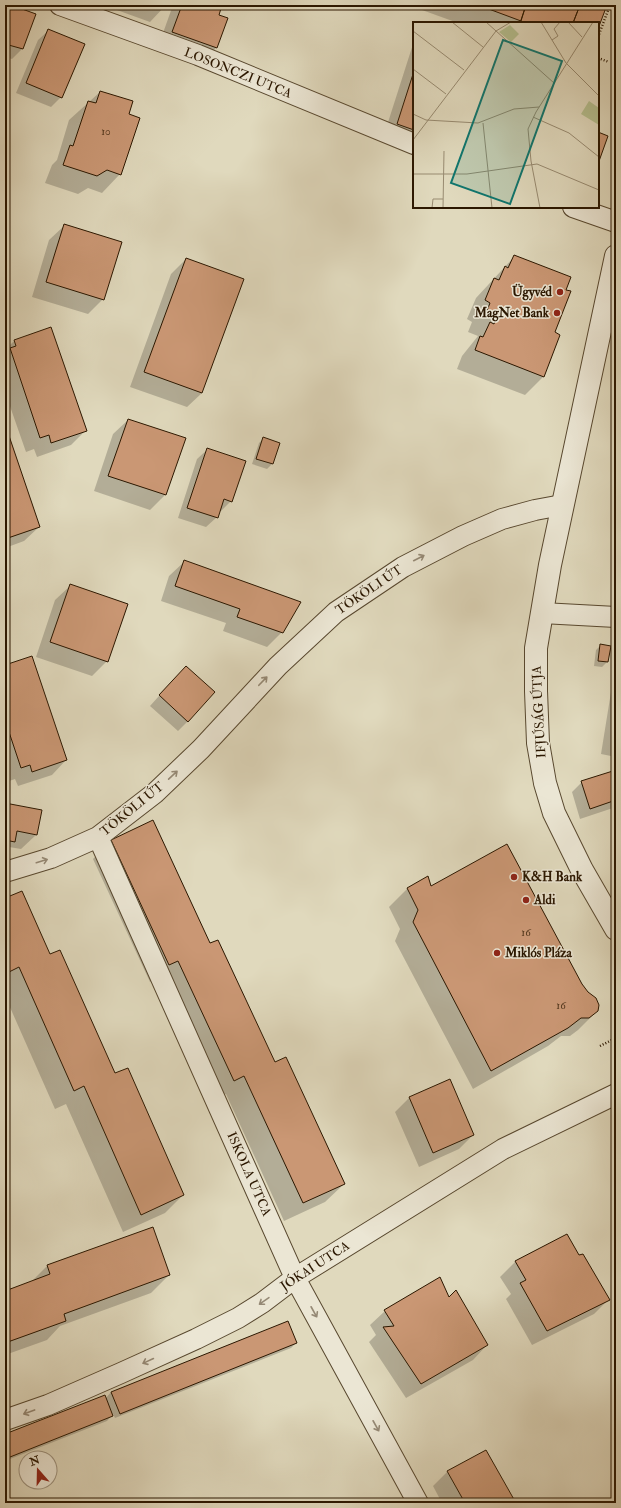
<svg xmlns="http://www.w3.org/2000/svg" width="621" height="1508" viewBox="0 0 621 1508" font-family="'IM FELL Double Pica',serif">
	<rect width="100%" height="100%" fill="#e0d9bd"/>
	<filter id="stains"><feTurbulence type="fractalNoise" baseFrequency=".005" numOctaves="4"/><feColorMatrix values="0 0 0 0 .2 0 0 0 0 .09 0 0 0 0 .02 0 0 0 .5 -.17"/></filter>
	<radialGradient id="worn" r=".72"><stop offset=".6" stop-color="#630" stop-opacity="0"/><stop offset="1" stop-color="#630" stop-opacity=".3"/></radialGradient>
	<!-- shadow -->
	<path fill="#0003" d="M5,5L34,15L22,49L12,59L5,57Z
		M103,5H166L150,22Z
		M173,5H221L218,15L216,48L202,62L158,47Z
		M424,5H606L598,26V23H458L422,10Z
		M49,30L61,97L51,107L16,93L38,40Z
		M414,41V147L383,138Z
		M100,92L127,115L120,174L102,193L88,188L78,194L45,183L52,165L57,160L69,120Z
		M64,226L103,299L88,314L32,297L49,240Z
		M514,257L565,291L554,333L559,336L543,377L525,395L457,369L462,356L478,336L468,332L472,322L467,319L476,298Z
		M186,259L202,393L187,407L130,387L171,274Z
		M14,341L85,431L71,445L37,457L34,449L26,452L5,392V350Z
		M128,420L184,439L165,495L150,510L94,491L113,434Z
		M5,427L39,527L24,541L5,548Z
		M264,438L272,464L267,469L252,464L259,443Z
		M208,449L231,501L221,511H219L217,517L206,527L178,518L197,459Z
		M184,562L282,632L267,647L223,631L226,623L161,601L169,576Z
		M70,586L107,661L92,676L36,657L55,600Z
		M601,645L610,647L607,662L602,667L594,666L596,650Z
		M616,661V757L601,754Z
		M5,666L66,760L52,775L18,786L15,779L6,782L5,778Z
		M176,677L188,721L178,731L150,706Z
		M616,771V807L580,819L572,792L582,782Z
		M5,804L36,835L21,849L9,847L5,851Z
		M111,840L210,945L275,1063L344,1184L325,1202L284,1221L226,1094L215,1099L159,978L150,982L93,859Z
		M431,887L597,1011L578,1030L570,1036H561L548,1046L473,1089L395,941L400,929L389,907L407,889Z
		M5,899L50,955L183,1195L165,1213L123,1232L66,1104L55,1109L5,996Z
		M409,1098L473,1135L459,1149L419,1167L395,1112Z
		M152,1228L169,1275L151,1293L60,1326L47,1340L5,1355V1292L31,1282L47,1266Z
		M567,1235L579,1256L608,1300L594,1314L532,1345L506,1299L511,1294L500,1277L515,1262Z
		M449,1298L487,1345L473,1360L406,1398L369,1342L376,1335L370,1325L385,1311Z
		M296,1343L291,1348L115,1418L113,1414L107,1421L5,1461V1435L105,1399L111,1392Z
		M485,1451L514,1503H442L433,1486L447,1472Z"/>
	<!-- building -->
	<path fill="#ca9774" stroke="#2b1700" d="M5,5H11L36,14L23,49L5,44Z
		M182,5H222L219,15L228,18L217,48L172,32Z
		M478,5H526L521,21Z
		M526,5H580L573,23H520Z
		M580,5H607L598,29V23H573Z
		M48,29L85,44L62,98L26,83Z
		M414,71V130L397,124Z
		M100,91L133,101L129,114L140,118L121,175L107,170L97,176L63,165L70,145L73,146L88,101L96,103Z
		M598,132L608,136L598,164Z
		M64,224L122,242L104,300L46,282Z
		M514,255L571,277L566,290L571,291L555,332L560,335L544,377L475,350L480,336L483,337L490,322L494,324L496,318L486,313L490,303L485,300L494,278L499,280L505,266L508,268Z
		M186,258L244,279L202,393L144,372Z
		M51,327L87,431L51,443L49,435L40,438L10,348L16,346L14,340Z
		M128,419L186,438L166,495L108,476Z
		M5,424L40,527L5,539Z
		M263,437L280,443L273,464L256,459Z
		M207,448L246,461L232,502L224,499L218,518L187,508Z
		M184,560L301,602L283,633L237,617L240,609L175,586Z
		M70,584L128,604L108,662L50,642Z
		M600,644L611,646L608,662L598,661Z
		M32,656L67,760L32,772L30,765L21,768L5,720V665Z
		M186,666L215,692L188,722L159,695Z
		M616,770V800L590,809L581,781Z
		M5,803L42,810L37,835L17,831L15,842L5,840Z
		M153,820L210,943L218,940L275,1062L286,1057L345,1184L303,1203L244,1076L234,1081L178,961L169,965L111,840Z
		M507,844L582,984L588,992L596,998L599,1005L598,1011L589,1018H581L568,1028L491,1071L413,922L418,910L407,888L428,876L431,886Z
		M22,891L50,954L60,950L115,1073L128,1068L184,1195L141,1215L84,1086L74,1091L19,967L9,972L5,963V898Z
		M450,1079L474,1135L433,1153L409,1097Z
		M153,1227L170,1275L64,1314L66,1321L5,1343V1291L50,1274L47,1265Z
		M567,1234L579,1255L583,1254L610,1300L547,1331L520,1283L526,1280L515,1261Z
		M440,1277L449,1297L456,1290L488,1345L421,1384L383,1327L394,1326L384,1310Z
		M288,1321L297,1343L120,1414L111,1392Z
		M105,1395L113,1416L5,1459V1434Z
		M486,1450L516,1503H465L447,1471Z"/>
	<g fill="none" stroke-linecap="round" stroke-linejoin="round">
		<defs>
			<path id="minor" d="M60,5L198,55L414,144
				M573,207L616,222
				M542,613L616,617
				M98,837L295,1278L418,1503
				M5,872L51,858L98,837L155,793L201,749L278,666L336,612L403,567L463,536L502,519L535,510L562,505
				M5,1420L48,1405L121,1373L196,1339L238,1318L262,1303L295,1278L503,1149L616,1094"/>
			<path id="tertiary" d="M616,256L550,565L536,648V691L538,743L545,783L554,813L582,870L616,929"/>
		</defs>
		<!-- minor casing -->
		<use href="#minor" stroke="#58482f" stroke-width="22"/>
		<!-- tertiary casing -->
		<use href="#tertiary" stroke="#58482f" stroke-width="24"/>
		<!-- path -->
		<path stroke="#2b1700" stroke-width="2.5" stroke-dasharray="1 2" stroke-linecap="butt" d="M598,37L610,5
			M598,58L609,62
			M600,1046L616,1038"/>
		<!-- minor -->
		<use href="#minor" stroke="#ebe6d4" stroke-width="20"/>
		<!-- tertiary -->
		<use href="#tertiary" stroke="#ebe6d4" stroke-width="22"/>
	</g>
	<!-- one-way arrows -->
	<defs><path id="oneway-shaft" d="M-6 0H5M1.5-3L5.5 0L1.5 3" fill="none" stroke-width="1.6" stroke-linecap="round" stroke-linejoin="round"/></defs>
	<g stroke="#958975">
		<use href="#oneway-shaft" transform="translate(419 558) rotate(-27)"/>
		<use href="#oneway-shaft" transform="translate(263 681) rotate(-46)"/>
		<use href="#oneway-shaft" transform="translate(173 775) rotate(-43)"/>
		<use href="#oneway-shaft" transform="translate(42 861) rotate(-17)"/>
		<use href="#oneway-shaft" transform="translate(264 1301) rotate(145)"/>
		<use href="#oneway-shaft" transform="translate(314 1312) rotate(61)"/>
		<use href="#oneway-shaft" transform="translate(148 1361) rotate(155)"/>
		<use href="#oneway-shaft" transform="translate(29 1412) rotate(160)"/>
		<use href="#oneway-shaft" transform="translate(376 1426) rotate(61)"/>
	</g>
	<!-- markers -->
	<g fill="#8f2418" stroke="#ebe6d4" stroke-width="1.5">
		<circle cx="560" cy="292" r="4"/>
		<circle cx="557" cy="313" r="4"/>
		<circle cx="514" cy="877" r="4"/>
		<circle cx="526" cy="900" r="4"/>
		<circle cx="497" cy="953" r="4"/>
	</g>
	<g text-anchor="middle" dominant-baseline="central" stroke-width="3" stroke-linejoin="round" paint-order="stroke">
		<!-- number labels -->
		<g font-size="11" fill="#53371d">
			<text x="106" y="131">10</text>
			<text x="526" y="932">16</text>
			<text x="561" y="1005">16</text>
		</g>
		<!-- street labels -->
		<g font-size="13" fill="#2b1700" stroke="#ebe6d4">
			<text transform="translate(238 73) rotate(22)">LOSONCZI UTCA</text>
			<text transform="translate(369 590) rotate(-34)">TÖKÖLI ÚT</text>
			<text transform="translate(539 712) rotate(-93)">IFJÚSÁG ÚTJA</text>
			<text transform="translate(132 809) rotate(-39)">TÖKÖLI ÚT</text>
			<text transform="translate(249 1174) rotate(66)">ISKOLA UTCA</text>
			<text transform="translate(315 1266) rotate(-33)">JÓKAI UTCA</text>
		</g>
		<!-- poi labels -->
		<g font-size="13" font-weight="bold" fill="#2b1700" stroke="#ebe6d4" text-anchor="start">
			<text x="552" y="292" text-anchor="end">Ügyvéd</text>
			<text x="549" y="313" text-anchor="end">MagNet Bank</text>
			<text x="522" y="877">K&amp;H Bank</text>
			<text x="534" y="900">Aldi</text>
			<text x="505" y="953">Miklós Pláza</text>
		</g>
	</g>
	<!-- overview -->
	<g transform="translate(413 22)">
		<rect width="186" height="186" fill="#e0d9bd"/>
		<path d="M97,3L106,12L98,20L86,10ZM176,79L186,86V103L168,92Z" fill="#b5bf8f"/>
		<path fill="none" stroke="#988b71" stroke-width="1" d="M39,0L70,25M73,0L141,61M128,0L153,41L186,74M155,0L169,15M0,9L51,48M139,18L145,14L141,7L147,0M0,47L33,72M0,92L13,98L65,101L101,87L126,85M120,95L156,111L186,135M70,101L79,186M0,118L83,9L98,0M0,152H54L124,142L186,168M19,186L20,177H30M30,186L31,129M127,186L118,139L115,107L123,90L180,0"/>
		<path fill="#0f766e" fill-opacity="0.15" stroke="#0f766e" stroke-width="2" d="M90,18L149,39L97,182L38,161Z"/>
		<rect width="186" height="186" fill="none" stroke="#2b1700" stroke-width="2"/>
	</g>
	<!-- margin -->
	<rect width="621" height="1508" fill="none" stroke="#e0d9bd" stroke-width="20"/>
	<rect x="6" y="6" width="609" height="1496" fill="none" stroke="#2b1700" stroke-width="2"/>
	<rect x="10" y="10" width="601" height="1488" fill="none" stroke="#2b1700"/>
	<!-- north arrow -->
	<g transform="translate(38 1470) rotate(340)"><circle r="19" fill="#ebe6d4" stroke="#9e937f"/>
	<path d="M0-3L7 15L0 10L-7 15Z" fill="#8f2418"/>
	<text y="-6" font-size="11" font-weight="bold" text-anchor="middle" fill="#2b1700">N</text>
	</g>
	<rect width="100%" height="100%" filter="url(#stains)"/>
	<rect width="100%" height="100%" fill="url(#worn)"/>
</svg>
